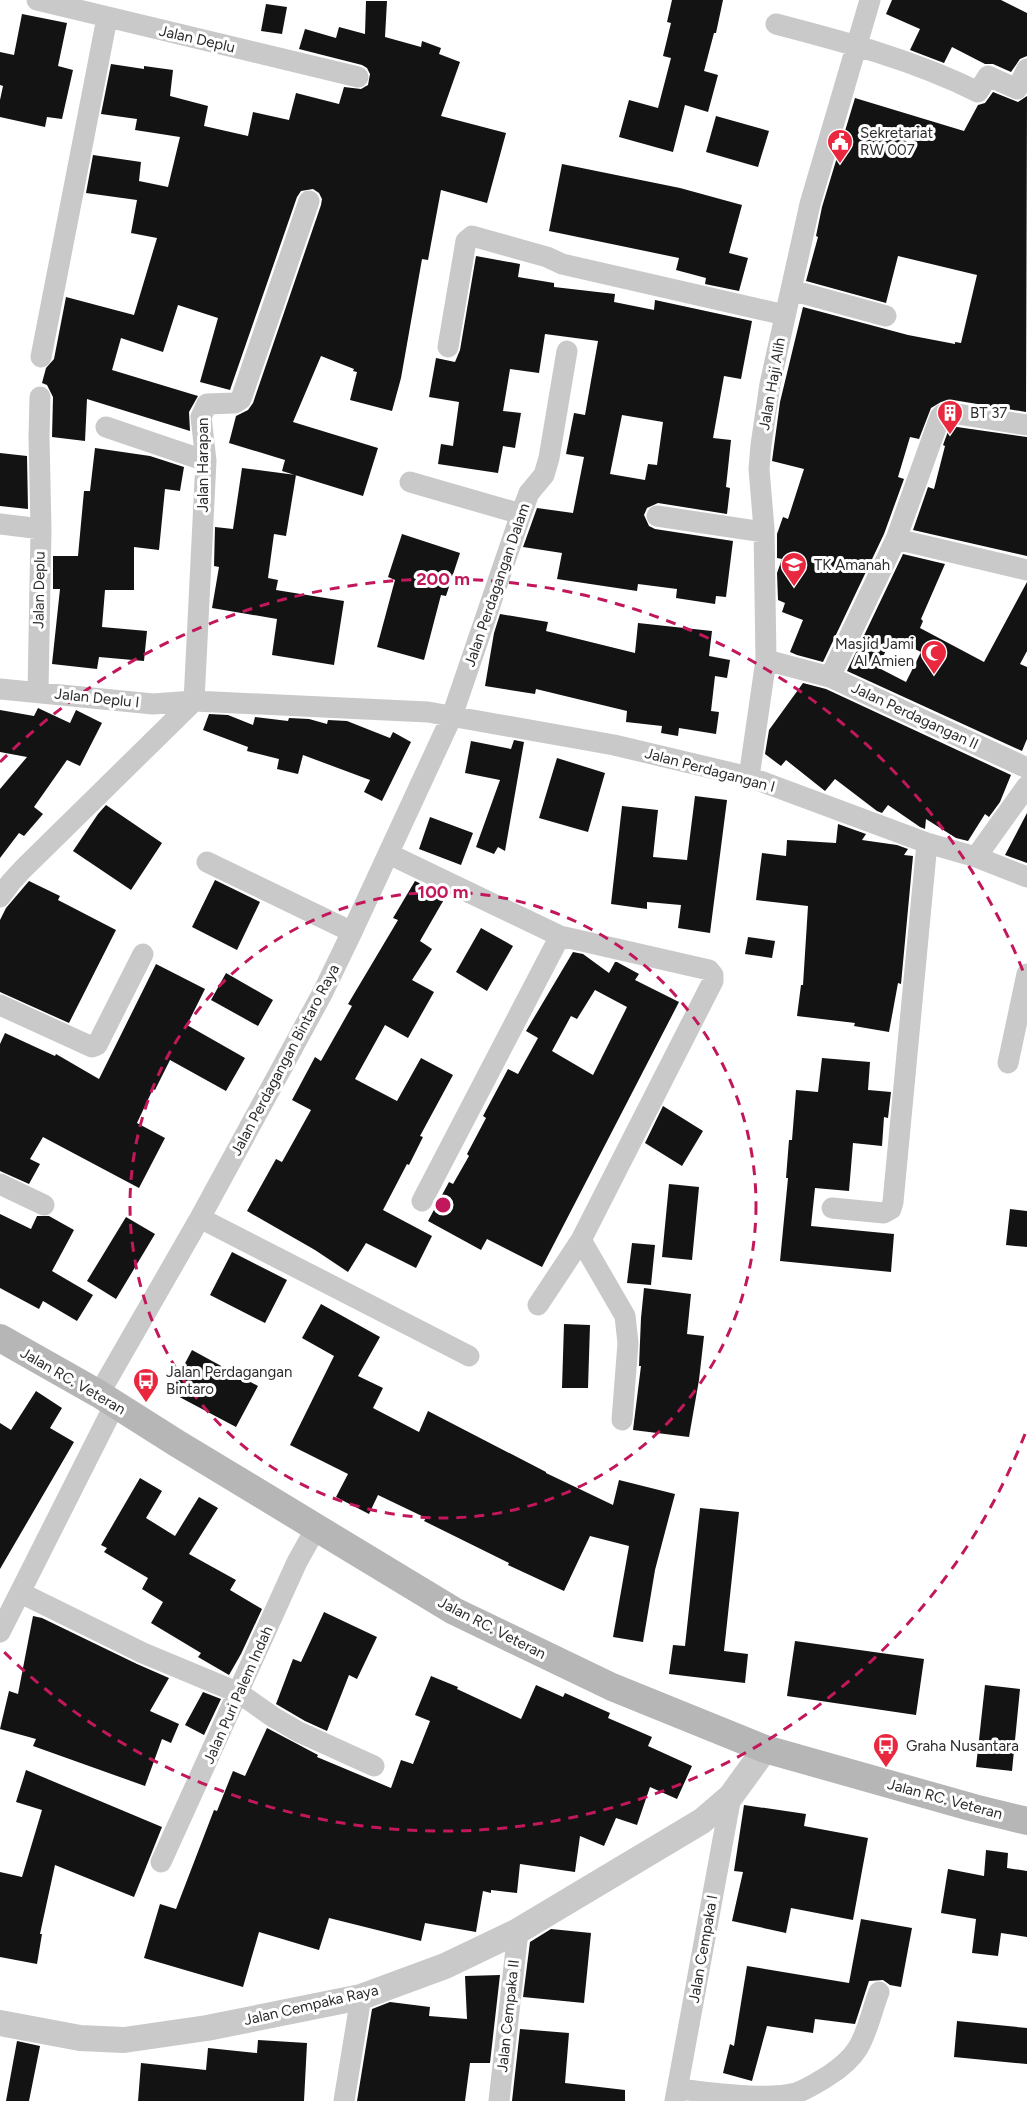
<svg xmlns="http://www.w3.org/2000/svg" width="1027" height="2101" viewBox="0 0 1027 2101" font-family="Figtree,sans-serif">
	<rect width="100%" height="100%" fill="#fff"/>
	<!-- building -->
	<path fill="#131313" fill-rule="evenodd" d="M672,0H723L716,33H714L704,71L718,75L708,112L685,105L673,152L619,137L629,100L658,108L671,58L663,56L671,23L667,22Z
		M892,0H1001L1027,13V56L1020,59L1011,72L993,64H985L952,47L944,63L910,50L920,29L886,14Z
		M366,1H387L385,37L421,47L422,41L441,48L439,54L460,62L441,116L506,133L487,203L441,190L428,260L422,259L401,378L392,411L350,400L357,372L353,371L354,369L321,356L293,422L378,448L363,496L282,471L285,460L229,443L236,416L248,410L253,403L321,205L322,199L319,193L313,189L301,191L297,197L230,390L200,382L218,318L178,305L163,352L121,338L112,370L198,396L189,412L190,431L87,399L85,441L52,437L53,397L47,385L42,383L46,368L54,359L66,297L134,315L157,238L131,233L137,200L86,193L93,155L141,162L139,181L168,187L180,137L135,130L137,119L101,114L111,64L144,69V66L173,70L170,96L208,106L204,126L248,136L253,112L289,120L296,93L339,104L344,87L361,89L368,85L370,74L367,68L362,65L299,49L305,29L336,38L339,27L365,34Z
		M266,4L287,7L282,34L261,31Z
		M22,14L67,23L58,66L73,70L62,119L47,117L45,127L0,117V100L3,86L0,85V52L14,55Z
		M993,92L1018,102L1027,96L1026,412L953,400L941,402L931,408L919,439L910,437L898,477L904,479L884,534L823,662L797,655L790,652L803,620L782,612L785,603L778,600L777,573L782,559L777,558V534L783,517L788,519L804,469L772,461L780,402L803,307L908,335L955,344V342L961,343L977,275L898,256L886,303L806,281L818,237L816,236L822,207L855,98L964,131L978,105L985,103Z
		M716,116L769,131L758,167L706,152Z
		M562,164L680,188L742,205L729,253L748,258L739,291L705,284L706,278L676,270L679,258L549,231Z
		M476,256L520,264L518,277L554,283V287L615,294L614,302L654,310L655,300L752,321L741,379L724,376L713,438L731,440L726,487L730,488L727,514L658,503L647,508L644,515L649,526L655,529L733,541L726,597L716,596L715,604L676,598L677,589L638,584L637,591L557,579L562,553L523,547L537,508L573,513L584,457L566,454L574,413L585,415L598,341L545,334L539,373L510,369L503,411L521,413L515,448L503,446L498,473L438,464L441,444L453,446L459,402L429,397L436,358L455,362L460,350ZM622,415L663,422L657,465L648,464L645,480L610,474Z
		M950,426L1027,437V556L913,530L928,487L934,489L945,446L943,445Z
		M95,448L150,456L184,467L180,491L165,489L159,550L134,547V590H105L102,627L147,631L144,661L99,657L97,669L52,664L60,589H53V556H78L84,491H90Z
		M0,453L27,456L28,509L0,506Z
		M242,468L296,475L286,536L274,534L268,578L278,580L276,590L344,601L334,665L272,655L277,619L212,608L219,567L214,566L215,527L233,529Z
		M402,534L460,553L446,596L441,595L424,660L377,647L395,580L388,577Z
		M903,554L945,564L921,619L923,621L920,628L984,662L1027,582V651L1020,664L1027,667V739L1022,751L847,671ZM893,638L921,652L906,682L877,667Z
		M500,614L548,622L546,631L635,653L638,623L712,631L709,656L730,660L727,678L715,676L711,711L719,712L716,734L679,728L678,736L661,733L662,726L626,722L627,711L536,689L535,694L485,686L494,633Z
		M803,683L826,689L1011,775L1000,802L989,817L985,814L968,841L956,838L926,819L925,829L920,827L888,805L882,813L877,811L835,779L825,791L786,760L781,766L765,754L769,730Z
		M38,708L70,723L76,710L102,723L80,766L67,760L34,807L43,814L24,836L19,833L0,858V789L27,757L0,752V710L34,716Z
		M209,714L228,715L253,725L255,717L288,721L289,718L309,719L327,724L328,720L347,721L390,738L393,732L411,742L382,801L364,792L370,780L303,755L298,774L277,769L279,759L247,751L248,747L203,730Z
		M514,740L524,742L505,851L498,847L494,854L476,847L500,780L465,773L471,741L511,749Z
		M557,758L605,773L588,832L539,818Z
		M695,796L727,800L710,933L678,928L681,905L647,902V909L611,904L622,806L658,810L653,857L687,860Z
		M106,805L162,843L131,890L73,851L98,814Z
		M1027,813V863L1005,855Z
		M430,817L473,833L461,865L419,849Z
		M838,824L866,834L862,840L897,845L908,849L904,855L913,856L901,984L898,983L889,1032L854,1026L855,1023L797,1016L801,985H803L808,906L756,900L762,853L786,856L787,840L836,843Z
		M215,880L260,902L237,950L192,927Z
		M29,881L60,896L58,900L116,930L69,1023L0,992V920L6,908Z
		M415,881L446,896L420,941L432,949L412,980L434,992L408,1038L385,1025L355,1079L397,1101L421,1058L453,1075L420,1136L423,1137L409,1165L407,1164L383,1210L432,1236L416,1268L366,1243L348,1272L315,1250L247,1211L276,1159L282,1162L311,1110L292,1100L315,1057L321,1061L352,1006L348,1004L398,920L393,918Z
		M481,928L513,946L487,991L456,972Z
		M748,937L775,941L772,958L745,954Z
		M573,952L583,954L609,973L615,962H617L639,974L635,980L679,1002L542,1267L487,1239L481,1250L428,1221L449,1182L453,1184L469,1156L467,1154L486,1118L483,1116L508,1069L518,1074L538,1038L526,1031ZM595,990L627,1007L593,1075L552,1051L571,1016L577,1019Z
		M156,964L205,989L187,1025L245,1058L226,1091L170,1060L155,1090L153,1089L137,1123L165,1138L139,1188L43,1137L30,1159L40,1164L29,1184L0,1171V1044L5,1033L55,1056L56,1054L99,1079Z
		M226,973L273,1000L258,1026L211,1000Z
		M822,1058L870,1062L868,1090L891,1092L888,1118L884,1117L882,1146L853,1143L849,1191L815,1188L811,1226L894,1234L891,1272L780,1261L788,1178H786L789,1140H792L796,1090L818,1092Z
		M663,1106L703,1131L682,1166L645,1143Z
		M669,1184L699,1187L692,1260L662,1257Z
		M1010,1209L1027,1211V1247L1006,1245Z
		M0,1214L31,1229L37,1216H49L74,1230L52,1271L93,1295L77,1321L43,1301L39,1309L0,1288Z
		M126,1217L155,1234L116,1299L87,1281Z
		M632,1243L655,1245L651,1285L627,1283Z
		M232,1252L287,1280L265,1323L210,1295Z
		M644,1288L691,1294L687,1334L704,1336L699,1380L689,1437L633,1430L641,1366H639L641,1318Z
		M321,1304L380,1337L358,1376L383,1388L373,1408L419,1432L428,1411L546,1472V1473L613,1505L619,1480L675,1494L655,1570L643,1642L613,1637L629,1546L590,1536L564,1591L508,1565L509,1563L424,1521L426,1518L378,1495L369,1514L336,1497L348,1474L290,1445L334,1356L302,1338Z
		M564,1324L590,1325L588,1388H562Z
		M192,1350L258,1386L236,1427L170,1392Z
		M36,1391L62,1408L50,1428L74,1442L0,1569V1423L11,1430Z
		M140,1478L162,1491L146,1518L175,1536L199,1497L218,1508L189,1554L236,1580L230,1590L262,1609L241,1654L229,1675L198,1657L201,1653L151,1623L163,1602L142,1589L148,1578L104,1552L107,1548L101,1545Z
		M700,1508L739,1512L724,1651L748,1654L745,1683L669,1674L673,1645L685,1646Z
		M324,1612L377,1637L357,1679L349,1675L327,1731L305,1721L276,1704L293,1659L301,1662Z
		M33,1616L42,1618L137,1664L169,1678L150,1711L179,1724L171,1743L162,1739L145,1786L33,1746L36,1739L0,1729L9,1691L18,1694Z
		M795,1641L924,1659L916,1715L787,1696Z
		M431,1676L458,1687L457,1689L521,1719L536,1685L563,1697L565,1693L610,1713L608,1718L652,1737L648,1746L692,1766L677,1799L650,1787L637,1825L616,1818L604,1846L580,1836L575,1872L520,1864L517,1893L491,1890V1893L483,1891L476,1932L425,1923L421,1941L329,1918L319,1950L259,1932L243,1987L144,1958L160,1904L176,1909L214,1810L217,1811L233,1771L245,1776L267,1728L318,1755L317,1757L391,1788L401,1760L413,1764L430,1721L415,1715Z
		M985,1685L1020,1689L1012,1771L976,1767Z
		M203,1692L221,1699L204,1735L185,1725Z
		M26,1770L162,1827L134,1897L55,1865L40,1934H42L37,1964L0,1957V1872L22,1877L42,1810L16,1802Z
		M744,1805L806,1814L804,1826L868,1838L853,1920L791,1908L786,1933L732,1921L743,1872L734,1871Z
		M986,1850L1008,1853L1007,1868L1027,1871V1937L1001,1933L998,1956L972,1953L976,1919L941,1913L948,1869L984,1876Z
		M861,1919L912,1928L901,1987L890,1985L883,1980L869,1981L855,2024L815,2019L813,2033L767,2026L752,2081L723,2073L730,2044L734,2046L747,1966L849,1983Z
		M551,1929L591,1933L584,2003L523,1997L530,1942Z
		M500,1975L490,2063H470L465,2101H357L372,2009L390,2002L430,2007L429,2016L467,2019L465,1976Z
		M957,2021L1027,2028V2064L954,2057Z
		M520,2029L569,2033L565,2083L625,2090V2101H512Z
		M258,2040L307,2043L304,2101H138L141,2063L206,2070L208,2048L257,2053Z
		M17,2041L40,2046L29,2101H6Z"/>
	<g fill="none" stroke-linecap="round" stroke-linejoin="round">
		<!-- minor -->
		<path stroke="#c9c9c9" stroke-width="21" d="M37,0L358,77
			M776,24C845,42 914,60 978,92L988,76L1017,89L1027,69
			M791,290L886,316
			M448,347L466,241L472,236L547,257L562,264L785,315
			M41,357L107,18
			M106,427L206,461
			M410,482L521,514
			M657,516L764,532
			M0,524L41,529
			M896,539L1027,570
			M766,660L830,677L1027,768
			M830,677L896,539L940,417L943,414L951,413L1027,425
			M0,689L153,704L194,701L428,712L614,745L749,777L927,843L976,857L1027,877
			M38,692L41,529L39,437L40,397
			M749,777L766,660L764,529L759,469L761,445L770,384L810,204L870,0
			M389,854L560,936L709,970L713,975V981L581,1240L538,1305
			M976,857L1027,786
			M207,862L352,932
			M0,897L11,882L23,869L194,701L206,461L201,417L207,404L235,403L241,399L309,201
			M0,1005L92,1047L97,1045L143,954
			M1008,1063L1027,974
			M0,1184L44,1205
			M422,1201L560,936
			M832,1208L884,1213L891,1209L893,1202L927,843
			M200,1218L469,1356
			M581,1240L625,1316L628,1343L622,1420
			M99,1394L200,1218L322,994L352,932L452,716L521,514L529,493L544,475L549,458L567,351
			M21,1593L143,1653L239,1693L273,1717L299,1732L374,1766
			M0,1632L115,1404
			M161,1862L297,1562L316,1528
			M677,2089C710,2092 765,2101 796,2093C808,2089 818,2082 828,2076C839,2069 851,2059 858,2048C868,2031 872,2010 879,1992
			M344,2101L361,1997
			M499,2101L518,1931
			M675,2101L731,1796"/>
		<!-- tertiary -->
		<path stroke="#c9c9c9" stroke-width="26" d="M0,2023L80,2038L124,2040L207,2028L361,1997L445,1966L518,1931L702,1821L731,1796L765,1749"/>
		<!-- secondary -->
		<path stroke="#b6b6b6" stroke-width="28" d="M0,1338L99,1394L178,1444L454,1611L612,1687L765,1749L974,1808L1027,1821"/>
	</g>
	<!-- distance rings -->
	<g fill="none" stroke="#c2185b" stroke-width="3" stroke-dasharray="10 8">
		<circle cx="443" cy="1205" r="313"/>
		<path d="M1025 1434A626 626 0 0 1 0 1648M0 762A626 626 0 0 1 1025 976"/>
	</g>
	<!-- icons -->
	<defs>
		<symbol id="civic-pin" viewBox="-11 -11 22 30"><path d="M0 17L-7.5 6A9.5 9.5 0 1 1 7.5 6Z" fill="#e92840" stroke="#fff"/><path d="M-.6-6.5H3V-4.5H.6V-3L4-1V1h2V6H-6V1h2V-1L-.6-3ZM-1.2 2.5V6h2.4V2.5Z" fill="#fff"/></symbol>
		<symbol id="building-pin" viewBox="-11 -11 22 30"><path d="M0 17L-7.5 6A9.5 9.5 0 1 1 7.5 6Z" fill="#e92840" stroke="#fff"/><path d="M-4-6H4V6H1V3H-1V6H-4ZM-2.5-4.3h1.7v1.8h-1.7ZM.8-4.3h1.7v1.8H.8ZM-2.5-1h1.7V.8h-1.7ZM.8-1h1.7V.8H.8Z" fill="#fff"/></symbol>
		<symbol id="school-pin" viewBox="-11 -11 22 30"><path d="M0 17L-7.5 6A9.5 9.5 0 1 1 7.5 6Z" fill="#e92840" stroke="#fff"/><path d="M0-5L7-2L0 1L-7-2ZM-4 1L0 2.5L4 1V4Q0 6-4 4Z" fill="#fff"/></symbol>
		<symbol id="mosque-pin" viewBox="-11 -11 22 30"><path d="M0 17L-7.5 6A9.5 9.5 0 1 1 7.5 6Z" fill="#e92840" stroke="#fff"/><path d="M3.5-4.9A6 6 0 1 0 3.5 4.9A5 5 0 1 1 3.5-4.9Z" fill="#fff"/></symbol>
		<symbol id="bus-pin" viewBox="-11 -11 22 30"><path d="M0 17L-7.5 6A9.5 9.5 0 1 1 7.5 6Z" fill="#e92840" stroke="#fff"/><path d="M-5-6H5V4H4V6H2V4H-2V6H-4V4H-5ZM-3.5-4V0h7V-4ZM-3.5 1.2v1.5H-2V1.2ZM2 1.2v1.5H3.5V1.2Z" fill="#fff"/></symbol>
	</defs>
	<g fill-rule="evenodd">
		<use href="#civic-pin" x="825" y="127" width="30" height="40"/>
		<use href="#building-pin" x="935" y="398" width="30" height="40"/>
		<use href="#school-pin" x="779" y="550" width="30" height="40"/>
		<use href="#mosque-pin" x="919" y="638" width="30" height="40"/>
		<use href="#bus-pin" x="131" y="1366" width="30" height="40"/>
		<use href="#bus-pin" x="871" y="1731" width="30" height="40"/>
	</g>
	<g text-anchor="middle" dominant-baseline="central" stroke-width="6" stroke-linejoin="round" paint-order="stroke">
		<!-- street labels -->
		<g font-size="15" fill="#2c2c2c" stroke="#fff">
			<text transform="translate(197 39) rotate(13)">Jalan Deplu</text>
			<text transform="translate(772 384) rotate(-80)">Jalan Haji Alih</text>
			<text transform="translate(203 465) rotate(-90)">Jalan Harapan</text>
			<text transform="translate(497 585) rotate(-71)">Jalan Perdagangan Dalam</text>
			<text transform="translate(39 590) rotate(-89)">Jalan Deplu</text>
			<text transform="translate(97 698) rotate(6)">Jalan Deplu I</text>
			<text transform="translate(915 716) rotate(25)">Jalan Perdagangan II</text>
			<text transform="translate(710 770) rotate(15)">Jalan Perdagangan I</text>
			<text transform="translate(285 1060) rotate(-62)">Jalan Perdagangan Bintaro Raya</text>
			<text transform="translate(73 1381) rotate(30)">Jalan RC. Veteran</text>
			<text transform="translate(492 1628) rotate(27)">Jalan RC. Veteran</text>
			<text transform="translate(238 1695) rotate(-66)">Jalan Puri Palem Indah</text>
			<text transform="translate(945 1799) rotate(15)">Jalan RC. Veteran</text>
			<text transform="translate(703 1949) rotate(-80)">Jalan Cempaka I</text>
			<text transform="translate(311 2005) rotate(-13)">Jalan Cempaka Raya</text>
			<text transform="translate(508 2016) rotate(-84)">Jalan Cempaka II</text>
		</g>
		<!-- poi labels -->
		<g font-size="15" fill="#2c2c2c" stroke="#fff" text-anchor="start">
			<text x="860" y="133">Sekretariat<tspan x="860" dy="17">RW 007</tspan></text>
			<text x="970" y="413">BT 37</text>
			<text x="814" y="565">TK Amanah</text>
			<text x="914" y="644" text-anchor="end">Masjid Jami<tspan x="914" dy="17">Al Amien</tspan></text>
			<text x="166" y="1372">Jalan Perdagangan<tspan x="166" dy="17">Bintaro</tspan></text>
			<text x="906" y="1746">Graha Nusantara</text>
		</g>
	</g>
	<circle cx="443" cy="1205" r="9" fill="#c2185b" stroke="#fff" stroke-width="3"/>
	<g font-size="18" text-anchor="middle" font-weight="bold" fill="#c2185b" stroke="#fff" stroke-width="6" stroke-linejoin="round" paint-order="stroke">
		<text x="443" y="585">200 m</text>
		<text x="443" y="898">100 m</text>
	</g>
</svg>
